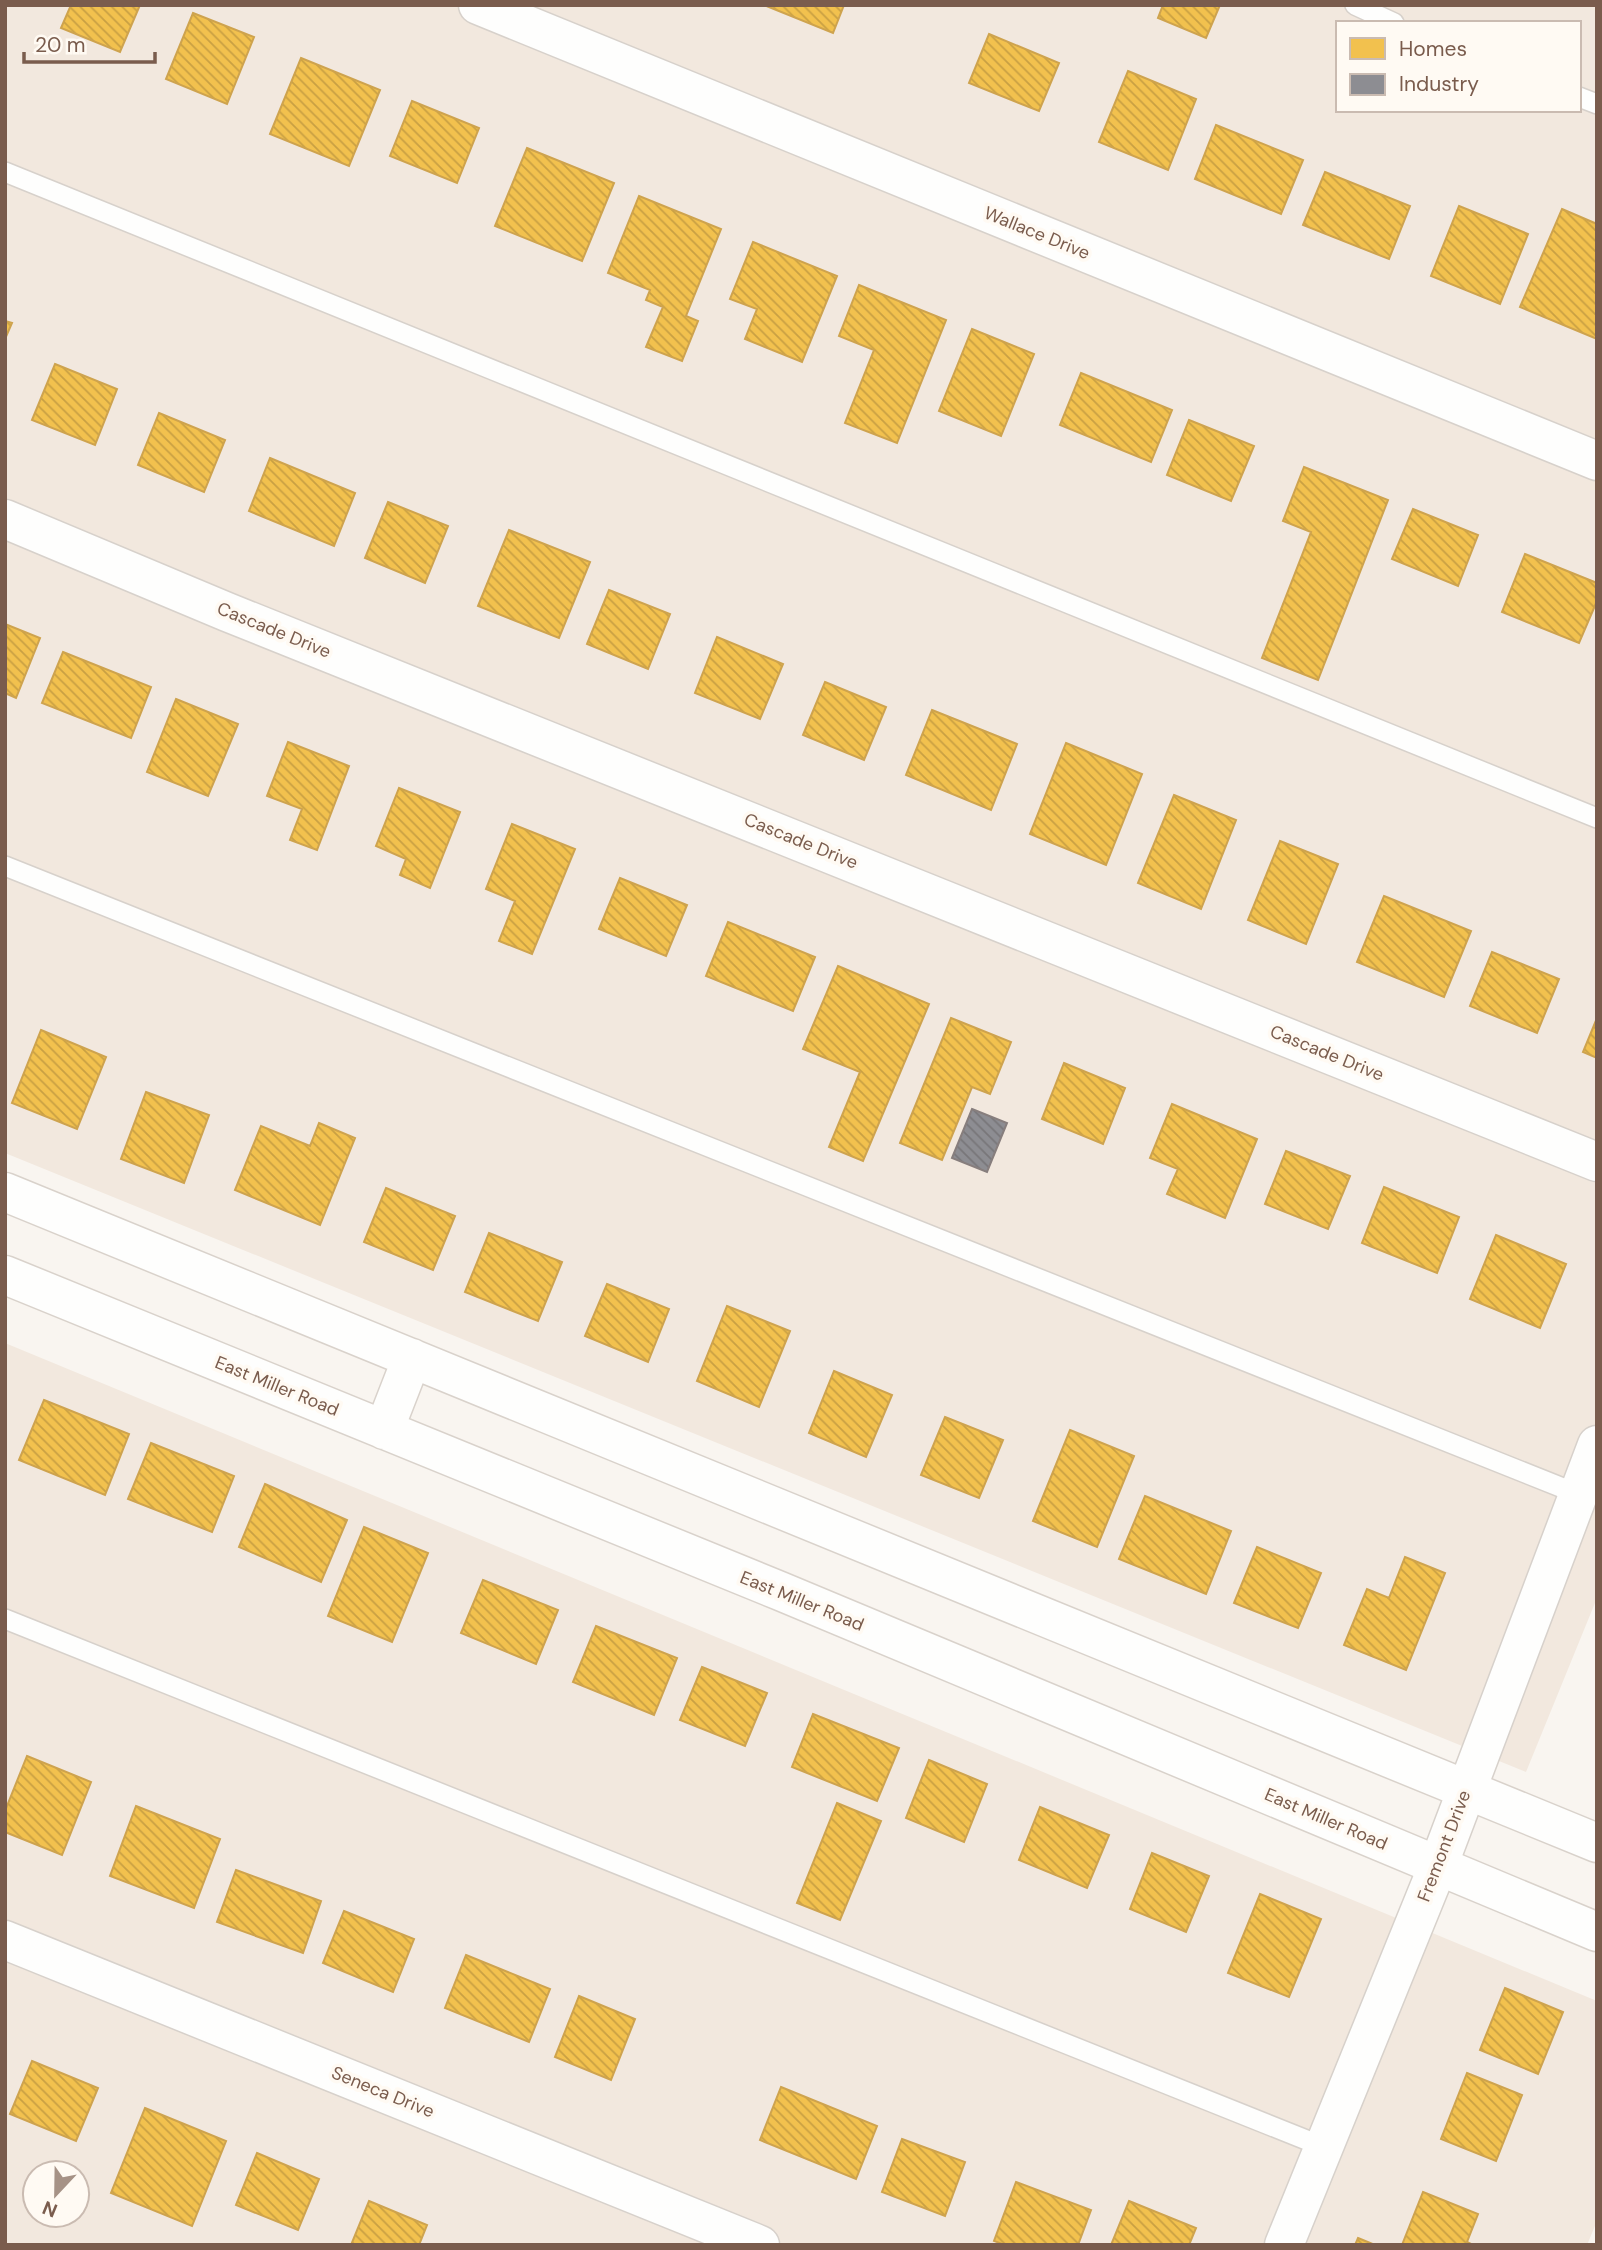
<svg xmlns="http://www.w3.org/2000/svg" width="1602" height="2250" viewBox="0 0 1602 2250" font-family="'DM Sans',sans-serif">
	<defs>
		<pattern id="homes-back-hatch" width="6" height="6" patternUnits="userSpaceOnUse" patternTransform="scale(1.75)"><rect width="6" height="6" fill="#f2c14e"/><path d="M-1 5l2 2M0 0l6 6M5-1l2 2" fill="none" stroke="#c9a043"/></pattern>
		<pattern id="industry-back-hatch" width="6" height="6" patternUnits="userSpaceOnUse" patternTransform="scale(1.75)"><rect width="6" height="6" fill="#8d8d92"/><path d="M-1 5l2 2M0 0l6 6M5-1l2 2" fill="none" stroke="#787679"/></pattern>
	</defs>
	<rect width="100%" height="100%" fill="#f9f5f0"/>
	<!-- residential -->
	<path fill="#f2e8de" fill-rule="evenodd" d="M5,5H1597V1598L1526,1772L5,1153ZM1338,23H1579V110H1338Z
		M5,1343L1597,2001V2221L1587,2245H5ZM35,2173H77V2215H35Z"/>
	<!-- homes -->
	<path fill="url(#homes-back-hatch)" stroke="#cea34e" stroke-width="2" d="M71,5H140L120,52L61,28Z
		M764,5H844L833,33Z
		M1163,5H1220L1206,38L1158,18Z
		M193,13L254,37L227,104L166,79Z
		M989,34L1059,63L1039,111L969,83Z
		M301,58L380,90L349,166L270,134Z
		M1128,71L1196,99L1168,170L1099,142Z
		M412,101L479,128L457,183L390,156Z
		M1216,125L1303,160L1281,214L1195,179Z
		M527,148L614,183L582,261L495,226Z
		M1325,172L1410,206L1389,259L1303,225Z
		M639,196L721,229L686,316L698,321L682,361L646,347L663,307L646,300L650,290L608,273Z
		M1459,206L1528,234L1500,304L1431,276Z
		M1562,209L1597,224V339L1520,307Z
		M753,242L837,276L802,362L745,339L757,309L730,299Z
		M859,285L946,320L897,443L845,423L874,350L839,336Z
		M5,321L12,323L5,339Z
		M972,329L1034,354L1001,436L939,411Z
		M55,364L117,389L95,445L32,420Z
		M1081,373L1172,410L1151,462L1060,425Z
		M159,413L225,440L204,492L138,465Z
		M1189,420L1254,446L1231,501L1167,475Z
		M270,458L355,493L334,546L249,511Z
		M1304,467L1388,500L1318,680L1262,658L1311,532L1283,521Z
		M388,502L448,526L425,583L365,558Z
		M1413,509L1478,535L1458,586L1392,559Z
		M509,530L590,562L559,638L478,606Z
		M1525,554L1597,583V601L1579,643L1502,612Z
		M609,590L670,614L648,669L587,644Z
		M5,624L40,638L16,698L5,693Z
		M717,637L783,664L760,719L695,693Z
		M63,652L151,687L131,738L42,703Z
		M825,682L886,707L864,760L803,735Z
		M176,699L238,724L208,796L147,772Z
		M932,710L1017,744L991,810L906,775Z
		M288,742L349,766L317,850L290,840L302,809L267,796Z
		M1066,743L1142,774L1106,865L1030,834Z
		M399,788L460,812L430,888L400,875L406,859L376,846Z
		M1174,795L1236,820L1201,909L1138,883Z
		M512,824L575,849L532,954L499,941L515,901L486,889Z
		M1280,841L1338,864L1306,944L1248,920Z
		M620,878L687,905L666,956L599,929Z
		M1384,896L1471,931L1444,997L1357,962Z
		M728,922L815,957L793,1011L706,976Z
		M1492,952L1559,979L1537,1033L1470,1006Z
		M838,966L929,1004L863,1161L829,1147L860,1072L803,1049Z
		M951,1018L1011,1042L990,1094L972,1087L942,1160L900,1143Z
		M1597,1018V1058L1583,1052Z
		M41,1030L106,1057L77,1129L12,1103Z
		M1064,1063L1125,1088L1103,1144L1042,1119Z
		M146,1092L209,1115L184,1183L121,1159Z
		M1172,1104L1257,1139L1225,1218L1167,1194L1178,1169L1150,1158Z
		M319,1123L355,1138L320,1225L235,1190L261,1126L310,1146Z
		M1286,1151L1350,1176L1328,1229L1265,1204Z
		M1384,1187L1459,1217L1437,1273L1362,1243Z
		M386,1188L455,1216L433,1270L364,1242Z
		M489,1233L562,1262L538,1321L465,1292Z
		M1496,1235L1566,1264L1540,1328L1470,1299Z
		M607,1284L669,1309L648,1362L585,1336Z
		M727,1306L790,1331L759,1407L697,1381Z
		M834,1371L892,1395L866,1457L809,1433Z
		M44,1400L129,1434L105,1495L19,1460Z
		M945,1417L1003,1440L979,1498L921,1475Z
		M1070,1430L1134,1456L1097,1547L1033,1521Z
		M151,1443L234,1476L212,1532L128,1499Z
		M265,1484L347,1520L321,1582L239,1547Z
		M1145,1496L1231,1531L1206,1594L1119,1559Z
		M364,1527L428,1553L392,1642L328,1616Z
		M1257,1547L1321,1573L1298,1628L1234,1603Z
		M1405,1557L1445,1573L1406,1670L1344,1645L1367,1589L1389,1598Z
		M483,1580L558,1610L536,1664L461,1633Z
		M596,1626L677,1658L654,1715L573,1682Z
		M702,1667L767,1693L745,1746L680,1720Z
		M813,1714L899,1748L877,1801L792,1767Z
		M27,1756L91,1782L62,1855L5,1832V1811Z
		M929,1760L987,1784L964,1842L906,1818Z
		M837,1803L881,1821L840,1920L797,1903Z
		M136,1806L220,1839L194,1908L110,1876Z
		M1040,1807L1109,1835L1087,1888L1019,1860Z
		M1152,1853L1209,1876L1186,1932L1130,1909Z
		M236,1870L321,1901L303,1953L217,1922Z
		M1260,1894L1321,1919L1289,1997L1228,1973Z
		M344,1911L414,1939L393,1992L323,1963Z
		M466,1955L550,1989L529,2042L445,2008Z
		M1505,1988L1563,2012L1538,2074L1480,2050Z
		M579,1996L635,2019L611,2080L555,2057Z
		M32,2061L98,2088L76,2141L10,2114Z
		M1467,2073L1522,2095L1496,2161L1441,2139Z
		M781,2087L877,2126L856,2179L760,2140Z
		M145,2108L226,2141L192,2226L111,2193Z
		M902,2139L965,2162L945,2216L882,2192Z
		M257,2153L319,2179L298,2230L236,2205Z
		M1016,2182L1091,2210L1078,2245H1005L994,2241Z
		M1423,2192L1478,2214L1467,2242L1473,2245H1402Z
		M369,2201L427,2225L419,2245H351Z
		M1129,2201L1196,2228L1189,2245H1111Z
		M1358,2238L1375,2245H1355Z"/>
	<!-- industry -->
	<path fill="url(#industry-back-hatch)" stroke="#877e7d" stroke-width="2" d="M972,1109L1007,1123L987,1172L952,1158Z"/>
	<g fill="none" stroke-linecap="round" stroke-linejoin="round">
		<defs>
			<path id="service" d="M1355,5L1394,23
				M1579,97L1597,104
				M5,172L1597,818
				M5,866L1578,1494
				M5,1619L1324,2147"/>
			<path id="minor" d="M478,5L1597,461
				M5,519L227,612L1597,1162
				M5,1940L760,2245
				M1284,2245L1438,1866L1597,1445"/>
			<path id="secondary" d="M5,1192L1597,1843
				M5,1275L780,1591L1597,1932
				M384,1430L412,1358"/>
		</defs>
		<!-- service casing -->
		<use href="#service" stroke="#d7d1cb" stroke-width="22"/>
		<!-- minor casing -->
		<use href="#minor" stroke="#d7d1cb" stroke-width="41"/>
		<!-- secondary casing -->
		<use href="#secondary" stroke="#d9d2cb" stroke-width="41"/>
		<!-- service -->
		<use href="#service" stroke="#fefefd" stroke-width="19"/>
		<!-- minor -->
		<use href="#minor" stroke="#fefefd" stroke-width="38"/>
		<!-- secondary -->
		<use href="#secondary" stroke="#fefefd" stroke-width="38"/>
	</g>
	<g text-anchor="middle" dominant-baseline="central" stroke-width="7" stroke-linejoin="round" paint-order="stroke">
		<!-- street labels -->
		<g font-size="18" fill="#7a5c4d" stroke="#fffaf3">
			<text transform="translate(1037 233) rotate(22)">Wallace Drive</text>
			<text transform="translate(274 630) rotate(22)">Cascade Drive</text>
			<text transform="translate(801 841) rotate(22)">Cascade Drive</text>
			<text transform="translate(1327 1053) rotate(22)">Cascade Drive</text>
			<text transform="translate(277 1386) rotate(22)">East Miller Road</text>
			<text transform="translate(802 1601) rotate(22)">East Miller Road</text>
			<text transform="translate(1326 1819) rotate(23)">East Miller Road</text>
			<text transform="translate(1444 1846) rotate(-69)">Fremont Drive</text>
			<text transform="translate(383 2092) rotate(22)">Seneca Drive</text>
		</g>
	</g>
	<!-- border -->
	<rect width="1602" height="2250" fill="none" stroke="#7a5c4d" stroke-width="14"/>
	<!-- legend -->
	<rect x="1336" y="21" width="245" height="91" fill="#fffaf3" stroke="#cabbb1" stroke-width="2"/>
	<rect x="1350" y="38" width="35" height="21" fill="#f2c14e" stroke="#cabbb1" stroke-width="2"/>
	<text x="1399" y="56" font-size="21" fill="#7a5c4d">Homes</text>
	<rect x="1350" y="74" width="35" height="21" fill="#8d8d92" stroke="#cabbb1" stroke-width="2"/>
	<text x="1399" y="91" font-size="21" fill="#7a5c4d">Industry</text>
	<!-- north arrow -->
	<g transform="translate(56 2194) rotate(202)"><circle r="33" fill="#fffaf3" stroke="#cabbb1" stroke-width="2"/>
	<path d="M0-5L12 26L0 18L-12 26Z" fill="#a69286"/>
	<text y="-10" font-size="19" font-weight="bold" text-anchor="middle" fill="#7a5c4d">N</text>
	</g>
	<!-- scale -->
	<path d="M24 52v10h131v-10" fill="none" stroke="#7a5c4d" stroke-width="3.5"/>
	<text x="35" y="52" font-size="21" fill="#7a5c4d" stroke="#fffaf3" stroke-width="5" paint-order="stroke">20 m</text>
</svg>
